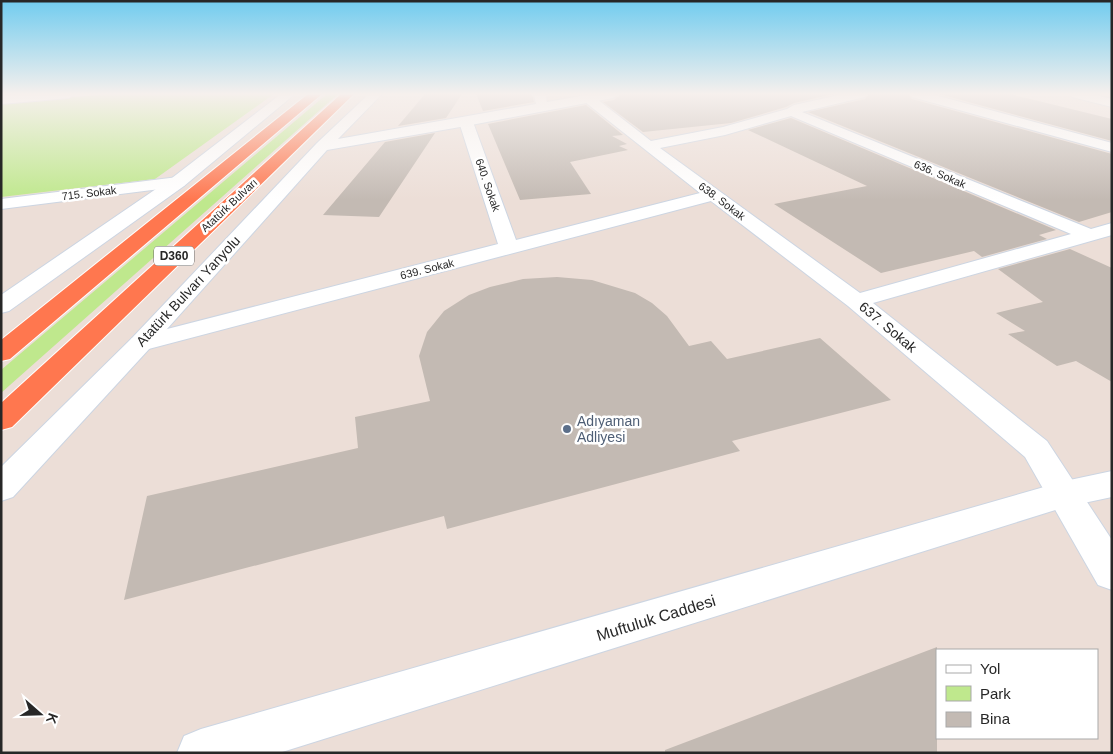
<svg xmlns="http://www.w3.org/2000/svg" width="1113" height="754" viewBox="0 0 1113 754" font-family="Helvetica,sans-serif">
	<rect width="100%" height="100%" fill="#ecded7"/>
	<!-- green -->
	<path fill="#bfe88d" d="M111,94H274L155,179L1,197V103Z
		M327,94H338L1,393V370Z"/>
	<!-- building -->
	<path fill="#c3bab3" d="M425,94H462L446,118L398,126Z
		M476,94H532L534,102L483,111Z
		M621,94H834L794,103L786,107L731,123L643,132L603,102L614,100Z
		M869,94H908L912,99L1112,154V212L1079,222L808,112L865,99Z
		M939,94H1010L1112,119V141Z
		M586,105L623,135L612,136L627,144L619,146L628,150L570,162L591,194L520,200L488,124Z
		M791,118L1056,230L1039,235L1047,239L982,257L974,251L881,273L774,204L867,186L748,130Z
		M435,133L379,217L323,215L385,142Z
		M1070,249L1112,268V382L1076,361L1057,366L1008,334L1025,331L996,313L1043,302L998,269Z
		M557,277L592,280L635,293L652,303L667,316L689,346L711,341L727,359L820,338L891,400L732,441L740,451L447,529L444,516L124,600L147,496L358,448L355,417L430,401L419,356L427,332L444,311L469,295L490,287L523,279Z
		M937,647V753H665V750Z"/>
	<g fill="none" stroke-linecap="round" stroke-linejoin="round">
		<defs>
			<path id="street" d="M24,94H75L69,98L1,104V96Z
				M534,94H546L547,106L545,109H537Z
				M844,94H867L865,97L802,112L1091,229L1112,223V235L873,303L1047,441L1112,540V590L1098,585L1025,457L848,306L711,201L141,351L132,348L128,343L132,338L498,244L459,122L461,119H471L473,122L516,240L700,193L585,102L583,99L585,96H593L651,141L723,127L787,109L794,105ZM791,116L1071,234L860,293L660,148L725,135Z
				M1070,94H1092L1112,99V107L1072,97Z
				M178,177L184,178L186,182L184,186L1,209V199Z"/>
			<path id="secondary" d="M281,94H295L184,186L9,311L1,313V295L172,178Z
				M369,94H382L338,139L592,94H619L613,98L466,126L327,150L150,348L13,497L1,501V467L132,338L317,143Z
				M910,94H931L1112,143V152L912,97Z
				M1112,471V497L1065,507L279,753H177L184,736L201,729L1065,481Z"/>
			<path id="highway" d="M308,94H322L10,359L1,361V340Z
				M341,94H354L12,427L1,430V403Z"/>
		</defs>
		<!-- street casing -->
		<use href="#street" stroke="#ccd5e2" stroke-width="2"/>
		<!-- secondary casing -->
		<use href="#secondary" stroke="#ccd5e2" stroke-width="2"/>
		<!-- highway casing -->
		<use href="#highway" stroke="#fff" stroke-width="2"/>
		<!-- street -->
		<use href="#street" fill="#fff" fill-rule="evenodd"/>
		<!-- secondary -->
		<use href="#secondary" fill="#fff" fill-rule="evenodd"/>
		<!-- highway -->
		<use href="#highway" fill="#ff774f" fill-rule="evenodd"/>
	</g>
	<!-- sky -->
	<linearGradient id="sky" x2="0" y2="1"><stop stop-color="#71ccef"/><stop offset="0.47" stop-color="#f6f0ed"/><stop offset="1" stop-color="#f6f0ed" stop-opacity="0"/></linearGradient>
	<rect width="1113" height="200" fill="url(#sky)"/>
	<!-- markers -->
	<circle fill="#5c6f8a" stroke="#fff" stroke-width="2" cx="567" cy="429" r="5"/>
	<g text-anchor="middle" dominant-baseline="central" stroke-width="5" stroke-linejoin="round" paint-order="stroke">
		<!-- far-street labels -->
		<g font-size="11" fill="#272727" stroke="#fff">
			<text transform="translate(940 174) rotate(23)">636. Sokak</text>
			<text transform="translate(488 185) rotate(71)">640. Sokak</text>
			<text transform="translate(89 193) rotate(-7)">715. Sokak</text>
			<text transform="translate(722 201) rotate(37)">638. Sokak</text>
			<text transform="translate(229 205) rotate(-43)">Atatürk Bulvarı</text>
			<text transform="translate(427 269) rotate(-14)">639. Sokak</text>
		</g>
		<!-- shield labels -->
		<rect fill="#fff" stroke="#686868" stroke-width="1" x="154" y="246.5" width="40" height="19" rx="4"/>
		<g font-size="12" font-weight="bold" fill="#272727">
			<text x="174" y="256">D360</text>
		</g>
		<!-- street labels -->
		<g font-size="14" fill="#272727" stroke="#fff">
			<text transform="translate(188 291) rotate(-47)">Atatürk Bulvarı Yanyolu</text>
			<text transform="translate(888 327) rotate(40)">637. Sokak</text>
		</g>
		<!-- service labels -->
		<g font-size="14" fill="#4e5e75" stroke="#fff" text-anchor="start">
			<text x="577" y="421">Adıyaman<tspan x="577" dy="16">Adliyesi</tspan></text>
		</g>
		<!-- near-street labels -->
		<g font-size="16" fill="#272727" stroke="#fff">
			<text transform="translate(656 618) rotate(-17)">Muftuluk Caddesi</text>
		</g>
	</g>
	<!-- border -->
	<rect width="1113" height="754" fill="none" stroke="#272727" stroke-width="5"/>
	<!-- legend -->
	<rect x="936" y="649" width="162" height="90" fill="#ffffff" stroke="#a9a9a9"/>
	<rect x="946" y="665" width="25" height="8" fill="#ffffff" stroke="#a9a9a9"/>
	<text x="980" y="674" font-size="15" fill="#272727">Yol</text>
	<rect x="946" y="686" width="25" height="15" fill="#bfe88d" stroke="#a9a9a9"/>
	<text x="980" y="699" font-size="15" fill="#272727">Park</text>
	<rect x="946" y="712" width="25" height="15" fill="#c3bab3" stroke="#a9a9a9"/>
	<text x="980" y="724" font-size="15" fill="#272727">Bina</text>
	<!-- north arrow -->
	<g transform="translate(40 714) rotate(110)" stroke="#ffffff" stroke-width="4" paint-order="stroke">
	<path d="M0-4L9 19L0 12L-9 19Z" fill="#272727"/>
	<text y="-8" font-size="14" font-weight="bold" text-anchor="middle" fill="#272727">K</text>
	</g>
</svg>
